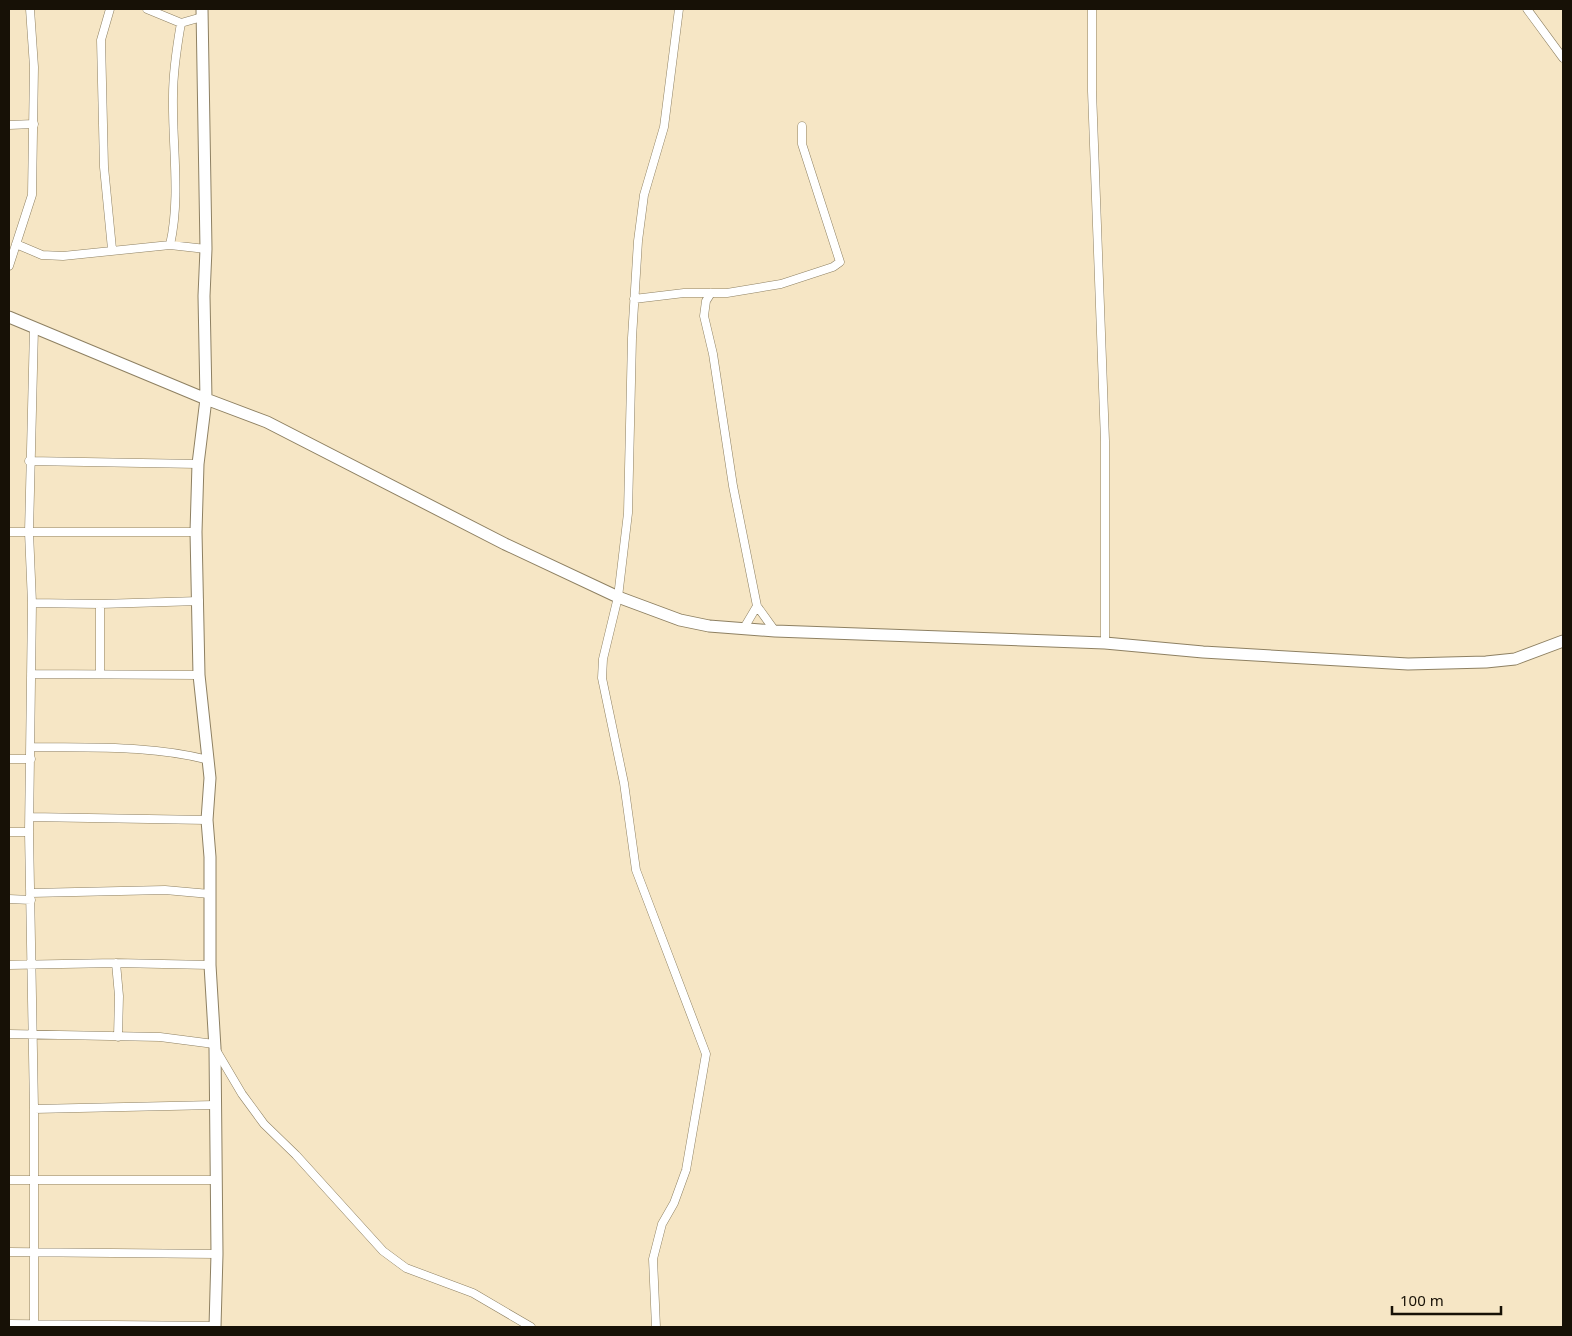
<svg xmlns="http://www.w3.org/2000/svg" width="1572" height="1336" viewBox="0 0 1572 1336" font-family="'Noto Sans',sans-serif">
	<rect width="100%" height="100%" fill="#f6e6c5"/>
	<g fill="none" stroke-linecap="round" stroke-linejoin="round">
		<defs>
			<path id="street" d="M110,9L101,40L104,167L112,249
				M147,9L181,23L202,17
				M1092,9V91L1105,441V643
				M1527,9L1563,58
				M9,125L34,124
				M16,244L42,255L63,256L170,245L206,249
				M170,245C181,196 172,146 173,96C173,72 177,46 181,23
				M9,266L32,195L34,67L30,9
				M711,293L706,301L704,316L713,354L733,486L757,606L744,628
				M634,299L684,293H727L781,284L833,267L840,262L802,144V126
				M29,461L198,464
				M9,532H196
				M32,603L100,604L199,601
				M757,606L775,631
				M100,673V604
				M31,674L199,675
				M31,747C91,748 151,745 209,760
				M9,759H31
				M30,817L207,820
				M9,832H29
				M31,893L165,890L210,894
				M9,899L31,900
				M116,963L119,996L118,1037
				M9,965L116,963L210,965
				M9,1034L160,1037L214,1044
				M216,1050L242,1094L264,1124L296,1155L383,1251L406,1268L473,1293L531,1327
				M34,1109L215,1105
				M9,1180H215
				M9,1252L217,1254
				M9,1324L215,1326
				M34,1327V1109L29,832L32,603L29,532L34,328
				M656,1327L653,1259L662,1224L674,1203L686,1170L706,1054L636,870L624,783L602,678L603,659L618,597L628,513L632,338L638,241L644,195L664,127L679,9"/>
			<path id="secondary" d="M202,9L206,249L204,296L206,399L198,464L196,532L199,675L210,778L207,820L210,857V965L215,1048L217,1254L215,1327
				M9,317L206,399L267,422L505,544L618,597L680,620L709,626L775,631L1105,643L1203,652L1408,664L1486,662L1515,659L1563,641"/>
		</defs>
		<!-- street casing -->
		<use href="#street" stroke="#8e8062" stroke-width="9"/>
		<!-- secondary casing -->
		<use href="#secondary" stroke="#8e8062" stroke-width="13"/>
		<!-- street -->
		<use href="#street" stroke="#fff" stroke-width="8"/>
		<!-- secondary -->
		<use href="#secondary" stroke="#fff" stroke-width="11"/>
	</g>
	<!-- border -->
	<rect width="1572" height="1336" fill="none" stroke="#171106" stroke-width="20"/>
	<!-- scale -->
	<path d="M1392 1306v8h109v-8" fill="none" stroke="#171106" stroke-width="2.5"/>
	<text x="1400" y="1306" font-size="15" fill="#171106" stroke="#f6e6c5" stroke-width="4" paint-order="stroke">100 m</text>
</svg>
